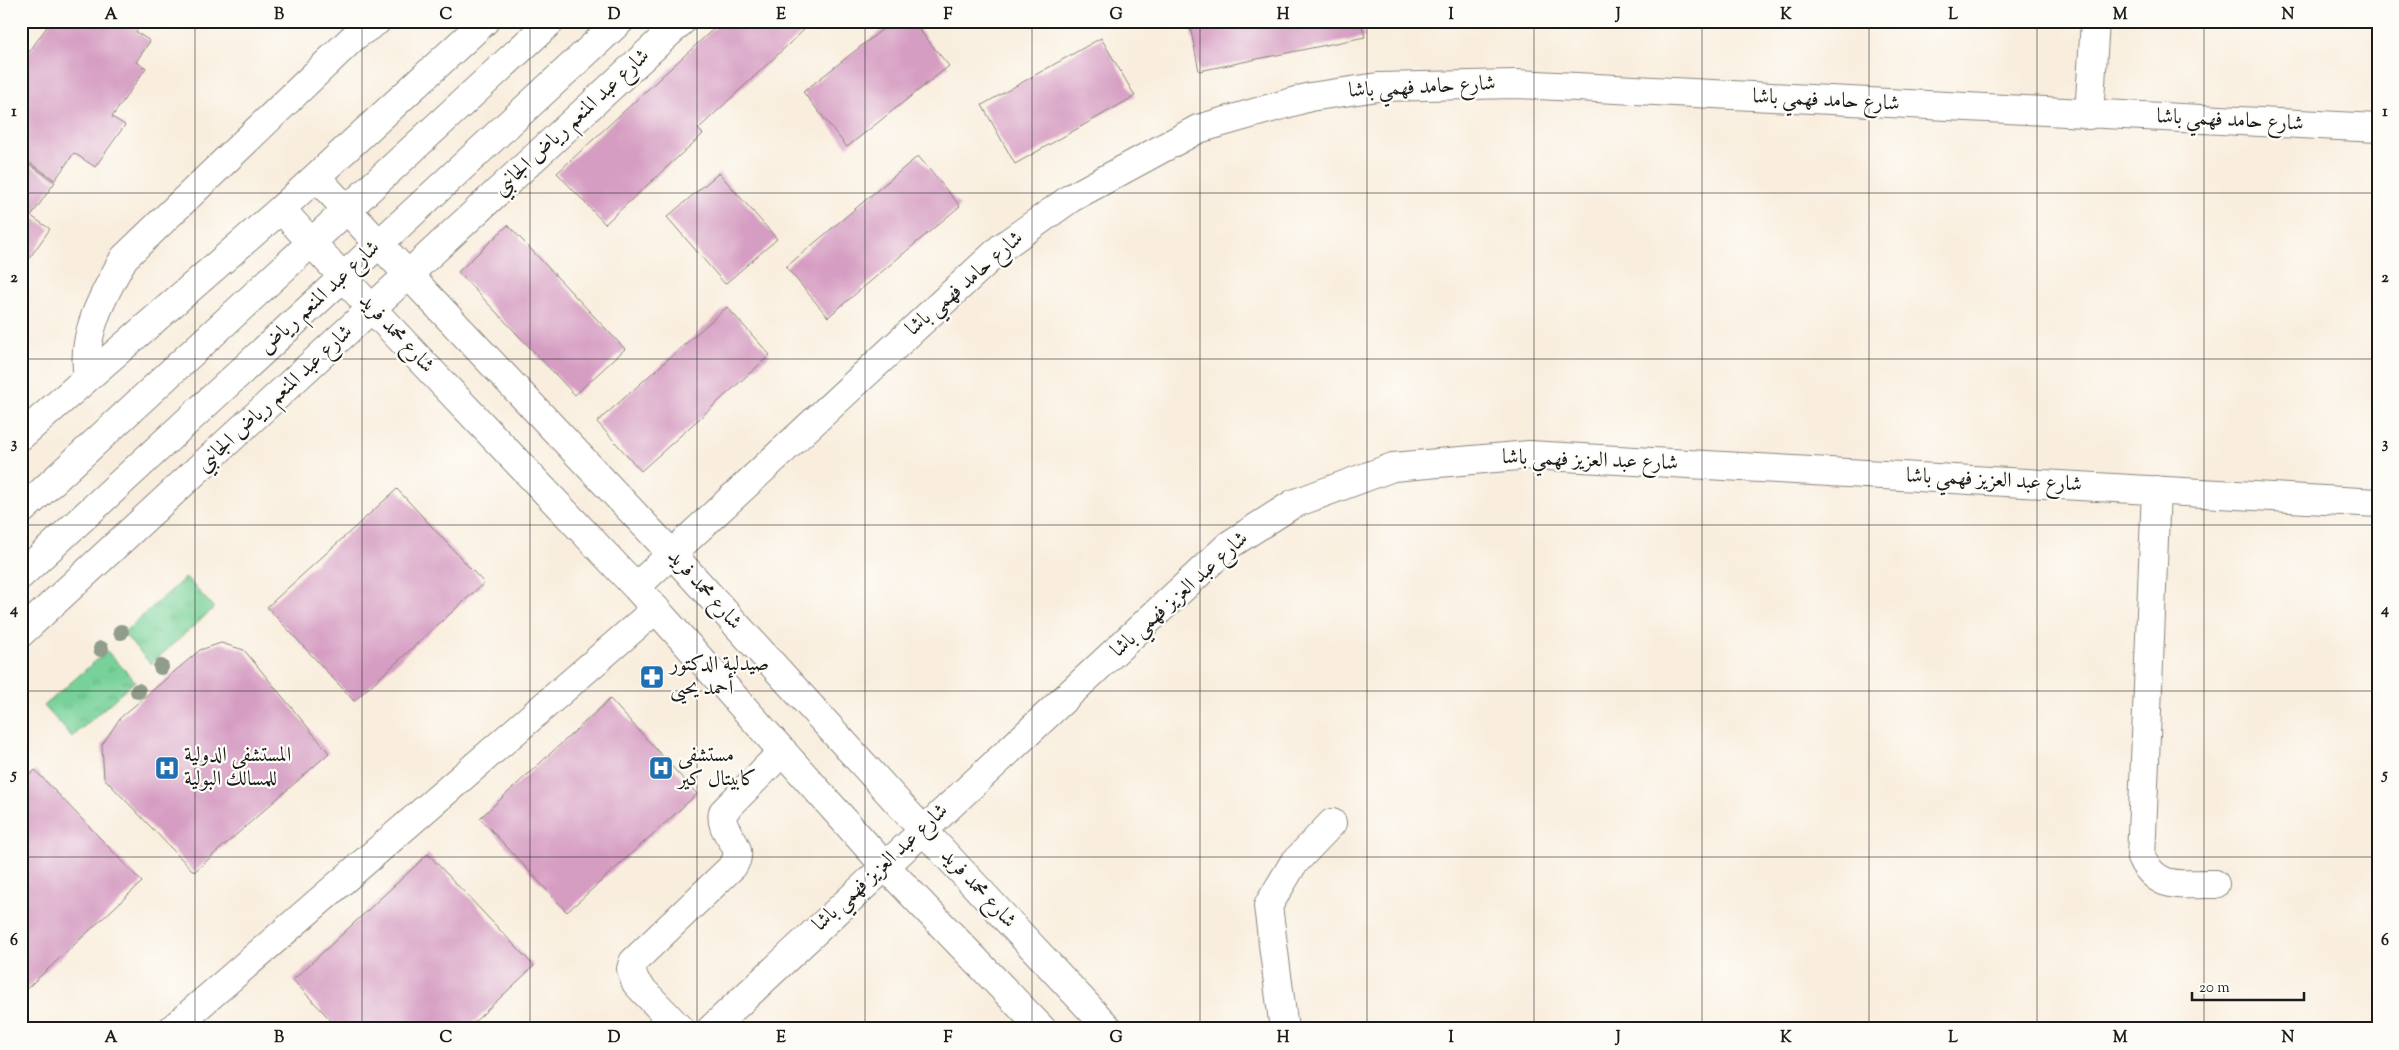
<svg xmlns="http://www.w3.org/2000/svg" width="2399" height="1050" viewBox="0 0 2399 1050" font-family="'Sorts Mill Goudy',Amiri,serif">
	<defs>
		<pattern id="grass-tufts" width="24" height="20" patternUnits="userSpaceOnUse" patternTransform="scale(1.25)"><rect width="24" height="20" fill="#77d198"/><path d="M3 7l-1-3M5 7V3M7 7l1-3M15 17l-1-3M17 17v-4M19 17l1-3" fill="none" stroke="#66b382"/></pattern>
	</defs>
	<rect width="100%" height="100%" fill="#fdfcf7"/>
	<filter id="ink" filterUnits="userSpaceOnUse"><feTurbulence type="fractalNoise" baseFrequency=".02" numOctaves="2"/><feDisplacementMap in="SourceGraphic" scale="10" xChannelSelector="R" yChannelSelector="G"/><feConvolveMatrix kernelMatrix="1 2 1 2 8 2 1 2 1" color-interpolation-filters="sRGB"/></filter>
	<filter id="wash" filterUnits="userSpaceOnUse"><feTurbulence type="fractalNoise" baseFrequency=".0096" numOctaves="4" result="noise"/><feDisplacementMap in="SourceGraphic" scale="20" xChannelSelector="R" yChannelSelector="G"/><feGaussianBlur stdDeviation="1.12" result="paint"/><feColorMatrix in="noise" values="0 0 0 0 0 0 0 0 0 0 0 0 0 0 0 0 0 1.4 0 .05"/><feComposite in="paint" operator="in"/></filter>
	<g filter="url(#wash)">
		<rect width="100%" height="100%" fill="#f9eede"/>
		<!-- grass -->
		<path fill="url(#grass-tufts)" stroke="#4a765a" d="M186,577L214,608L151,664L123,633Z
			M107,651L135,681L72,737L44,706Z"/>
		<g id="blocks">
			<!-- building -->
			<path fill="#d69dc2" d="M51,21H143L136,32L150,41L136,62L146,68L112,117L125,125L95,167L74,153L55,180L21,157V56L25,58Z
				M722,21H796L804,30L698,129L703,134L605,224L557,173Z
				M893,21H912L949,66L847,147L803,92Z
				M1189,21H1361L1365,37L1199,71Z
				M1101,38L1135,96L1015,164L982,105Z
				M918,156L960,206L828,317L786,267Z
				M21,159L55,182L31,216L50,229L26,263L21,260Z
				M719,173L777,239L725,284L667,217Z
				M508,225L625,349L575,395L458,272Z
				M727,307L770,355L641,471L597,422Z
				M397,489L484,583L354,701L267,607Z
				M221,643L244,650L329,753L194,872L104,778L102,745L120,718L200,650Z
				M610,699L697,794L567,912L480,818Z
				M35,770L142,882L21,994V783Z
				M428,854L534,966L467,1029H339L293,980Z"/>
		</g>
	</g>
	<g filter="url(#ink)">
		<use href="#blocks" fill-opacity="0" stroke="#8a857d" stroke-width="1"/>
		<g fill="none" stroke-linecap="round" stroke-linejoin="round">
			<defs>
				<path id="minor" d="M2089,115L2095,21
					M316,177L672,554L922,829L1109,1029
					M281,209L372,309L636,587L884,865L1042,1029
					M88,376C80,335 105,292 124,258L356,35L377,21
					M21,436L281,209L485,21
					M2156,490L2141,858C2160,892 2180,883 2215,884
					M21,511L551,21
					M21,575L620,21
					M636,587L1001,248L1071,198L1198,129L1310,97L1378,87L1516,84L2378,128
					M21,633L682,21
					M172,1029L656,609
					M680,1029L636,983L631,969L633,962L733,866C748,844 718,835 723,812L783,751
					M711,1029L1229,545L1293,504L1393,467L1529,455L2378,503
					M1284,1029L1268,906L1293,864L1332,823"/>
			</defs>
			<!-- minor casing -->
			<use href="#minor" stroke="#8a857d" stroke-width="30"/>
			<!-- minor -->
			<use href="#minor" stroke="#fff" stroke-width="28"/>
		</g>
		<!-- trees -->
		<g fill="#919d8b">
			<circle cx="121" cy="632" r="8"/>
			<circle cx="101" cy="649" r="8"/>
			<circle cx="161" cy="667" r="8"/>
			<circle cx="138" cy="691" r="8"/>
		</g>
	</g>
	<!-- grid -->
	<path fill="none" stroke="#1c1c1c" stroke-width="1" stroke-opacity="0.55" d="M195,21V1029M362,21V1029M530,21V1029M697,21V1029M865,21V1029M1032,21V1029M1200,21V1029M1367,21V1029M1534,21V1029M1702,21V1029M1869,21V1029M2037,21V1029M2204,21V1029M21,193H2378M21,359H2378M21,525H2378M21,691H2378M21,857H2378"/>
	<!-- icons -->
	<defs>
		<symbol id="pharmacy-square" viewBox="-11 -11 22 22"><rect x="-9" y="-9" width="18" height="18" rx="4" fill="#1f6fb2" stroke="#fdfcf7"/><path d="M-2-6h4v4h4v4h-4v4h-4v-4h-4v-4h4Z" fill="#fff"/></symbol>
		<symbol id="hospital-square" viewBox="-11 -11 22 22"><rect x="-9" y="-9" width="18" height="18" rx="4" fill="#1f6fb2" stroke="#fdfcf7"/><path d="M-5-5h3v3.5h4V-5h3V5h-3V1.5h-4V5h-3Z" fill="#fff"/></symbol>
	</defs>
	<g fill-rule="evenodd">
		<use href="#pharmacy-square" x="638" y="663" width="28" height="28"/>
		<use href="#hospital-square" x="153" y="754" width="28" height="28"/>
		<use href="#hospital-square" x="647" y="754" width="28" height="28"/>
	</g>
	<g text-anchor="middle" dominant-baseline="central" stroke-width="4.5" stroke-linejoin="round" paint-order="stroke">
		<!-- street labels -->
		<g font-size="21" fill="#1c1c1c" stroke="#fdfcf7">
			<text transform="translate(1422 88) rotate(-3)">شارع حامد فهمي باشا</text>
			<text transform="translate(1826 101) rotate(3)">شارع حامد فهمي باشا</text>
			<text transform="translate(2230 121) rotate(3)">شارع حامد فهمي باشا</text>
			<text transform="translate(572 123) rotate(-43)">شارع عبد المنعم رياض الجانبي</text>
			<text transform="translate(965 284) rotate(-41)">شارع حامد فهمي باشا</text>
			<text transform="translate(320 298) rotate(-43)">شارع عبد المنعم رياض</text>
			<text transform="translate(396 334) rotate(47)">شارع محمد فريد</text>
			<text transform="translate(275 399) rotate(-43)">شارع عبد المنعم رياض الجانبي</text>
			<text transform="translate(1590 461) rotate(2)">شارع عبد العزيز فهمي باشا</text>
			<text transform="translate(1994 481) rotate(3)">شارع عبد العزيز فهمي باشا</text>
			<text transform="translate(704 590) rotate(48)">شارع محمد فريد</text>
			<text transform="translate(1180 595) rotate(-42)">شارع عبد العزيز فهمي باشا</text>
			<text transform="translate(881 868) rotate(-43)">شارع عبد العزيز فهمي باشا</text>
			<text transform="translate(978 889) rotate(47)">شارع محمد فريد</text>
		</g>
		<!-- poi labels -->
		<g font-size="21" fill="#1c1c1c" stroke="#fdfcf7" text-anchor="start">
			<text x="670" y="665">صيدلية الدكتور<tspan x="670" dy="24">أحمد يحيى</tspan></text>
			<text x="184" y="756">المستشفى الدولية<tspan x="184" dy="24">للمسالك البولية</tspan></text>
			<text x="678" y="756">مستشفى<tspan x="678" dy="24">كابيتال كير</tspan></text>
		</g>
	</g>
	<!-- margin -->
	<rect width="2399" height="1050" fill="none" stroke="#fdfcf7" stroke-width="55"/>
	<!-- scale -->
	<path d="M2192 992v8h112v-8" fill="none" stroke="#1c1c1c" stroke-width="2.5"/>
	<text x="2199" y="992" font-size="15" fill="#1c1c1c" stroke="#fdfcf7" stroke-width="4" paint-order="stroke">20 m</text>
	<rect x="28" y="28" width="2344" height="994" fill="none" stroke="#1c1c1c" stroke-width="2"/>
	<g font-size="16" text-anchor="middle" font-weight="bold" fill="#1c1c1c">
		<text x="111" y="19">A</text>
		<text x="279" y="19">B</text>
		<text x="446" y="19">C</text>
		<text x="614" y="19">D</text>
		<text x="781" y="19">E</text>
		<text x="948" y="19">F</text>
		<text x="1116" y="19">G</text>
		<text x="1283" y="19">H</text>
		<text x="1451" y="19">I</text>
		<text x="1618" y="19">J</text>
		<text x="1786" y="19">K</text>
		<text x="1953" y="19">L</text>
		<text x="2120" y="19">M</text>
		<text x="2288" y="19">N</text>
		<text x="14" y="116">1</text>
		<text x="2385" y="116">1</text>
		<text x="14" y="282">2</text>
		<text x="2385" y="282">2</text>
		<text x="14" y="448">3</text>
		<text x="2385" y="448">3</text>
		<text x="14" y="614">4</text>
		<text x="2385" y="614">4</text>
		<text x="14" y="779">5</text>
		<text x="2385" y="779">5</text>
		<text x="14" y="945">6</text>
		<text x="2385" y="945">6</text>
		<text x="111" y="1042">A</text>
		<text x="279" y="1042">B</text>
		<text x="446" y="1042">C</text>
		<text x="614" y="1042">D</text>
		<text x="781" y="1042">E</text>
		<text x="948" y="1042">F</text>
		<text x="1116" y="1042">G</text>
		<text x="1283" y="1042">H</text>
		<text x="1451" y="1042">I</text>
		<text x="1618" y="1042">J</text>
		<text x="1786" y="1042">K</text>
		<text x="1953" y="1042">L</text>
		<text x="2120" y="1042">M</text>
		<text x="2288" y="1042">N</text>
	</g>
</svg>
